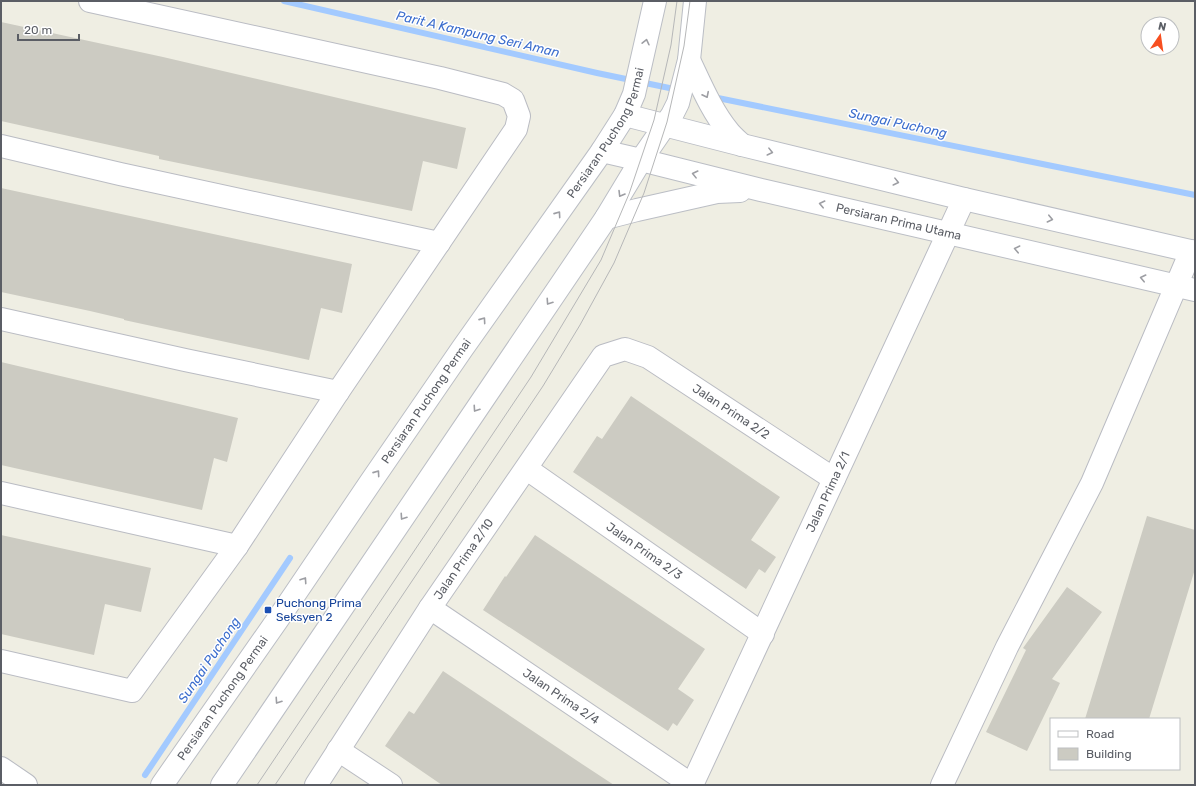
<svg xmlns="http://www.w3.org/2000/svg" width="1196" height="786" viewBox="0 0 1196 786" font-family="Rubik,sans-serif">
	<rect width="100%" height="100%" fill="#efeee3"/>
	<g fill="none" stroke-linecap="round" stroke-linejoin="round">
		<!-- stream -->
		<path stroke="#a3caff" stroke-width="6" d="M284,1L597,73L679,90
			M713,97L1195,195
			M145,775L290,558"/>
	</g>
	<!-- building -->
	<path fill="#cccbc2" d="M1,22L163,57L466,128L457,169L423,161L412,211L159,159V156L1,121Z
		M1,188L352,264L342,313L321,308L309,360L124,320V319L90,311L1,292Z
		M1,362L238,418L227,462L214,458L202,510L1,465Z
		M631,396L780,497L751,540L776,557L765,573L759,569L746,589L573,472L597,436L602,439Z
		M1147,516L1195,530V569L1149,719H1085Z
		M1,535L151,568L141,612L105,604L94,655L1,634Z
		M535,535L705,649L678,689L694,700L677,726L673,723L668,731L483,610L505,576L506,577Z
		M1067,587L1102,612L1052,679L1060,683L1027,751L986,732L1026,650L1023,648Z
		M443,671L582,764L614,785H442L385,746L409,711L414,714Z"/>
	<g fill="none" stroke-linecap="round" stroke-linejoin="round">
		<defs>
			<g id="minor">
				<path d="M1,146L120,174L439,243"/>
				<path d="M1,319L185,360L338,392"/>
				<path id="s1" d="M527,469L763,634"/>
				<path d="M1,493L237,546"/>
				<path id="s2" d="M430,608L692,785"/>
				<path d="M1,661L132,691L237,546L338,392L516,129L519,116L513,100L503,94L440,78L90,1"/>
				<path d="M338,750L391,785"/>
				<path id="s3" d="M316,785L430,608L603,356L625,349L648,357L834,479"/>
				<path id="s4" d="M692,785L964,199"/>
				<path d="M942,785L1007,647L1092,483L1191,251"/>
			</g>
			<path id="tertiary" d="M1,768L26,785"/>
			<g id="secondary">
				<path d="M689,60C700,83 712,112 729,132C733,137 738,141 742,145"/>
				<path d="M625,115L742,145L964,199L1195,252"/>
				<path id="s5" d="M602,151L641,160L761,190L1195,290"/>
				<path d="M606,218L637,210L717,192L740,191"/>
				<path id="s6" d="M162,785L278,619L370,483L462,349L602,151L625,115L634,94L655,1"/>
				<path d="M222,785L606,218L641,160L672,115L678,103L689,60L695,1"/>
			</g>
		</defs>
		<!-- minor casing -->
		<use href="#minor" stroke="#babcc3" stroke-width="24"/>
		<!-- tertiary casing -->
		<use href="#tertiary" stroke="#babcc3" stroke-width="24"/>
		<!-- secondary casing -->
		<use href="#secondary" stroke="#bbbec5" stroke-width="24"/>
		<!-- minor -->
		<use href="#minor" stroke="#fff" stroke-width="22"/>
		<!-- tertiary -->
		<use href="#tertiary" stroke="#fff" stroke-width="22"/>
		<!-- secondary -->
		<use href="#secondary" stroke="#fff" stroke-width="22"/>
		<!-- tram -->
		<path stroke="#b6b7b8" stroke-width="1" d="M257,785L531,377L601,260L629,194L654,120L671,45L677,1
			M275,785L543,386L580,325L614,263L644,193L667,122L684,46L690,1"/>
	</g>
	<!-- one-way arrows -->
	<defs><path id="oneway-chevron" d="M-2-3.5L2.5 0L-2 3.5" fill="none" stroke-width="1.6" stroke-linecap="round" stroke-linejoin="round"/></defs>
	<g stroke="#9d9ea3">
		<use href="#oneway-chevron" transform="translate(646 42) rotate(-77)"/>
		<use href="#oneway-chevron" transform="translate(706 95) rotate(64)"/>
		<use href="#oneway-chevron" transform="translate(770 152) rotate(14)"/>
		<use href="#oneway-chevron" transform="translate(695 174) rotate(-166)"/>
		<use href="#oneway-chevron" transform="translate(896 182) rotate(14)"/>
		<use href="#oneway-chevron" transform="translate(621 194) rotate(121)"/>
		<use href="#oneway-chevron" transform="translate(822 204) rotate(-167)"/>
		<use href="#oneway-chevron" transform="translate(558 214) rotate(-55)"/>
		<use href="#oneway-chevron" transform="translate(1050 219) rotate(13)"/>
		<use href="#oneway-chevron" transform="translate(1017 249) rotate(-167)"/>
		<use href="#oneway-chevron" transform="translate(1143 278) rotate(-167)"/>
		<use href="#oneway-chevron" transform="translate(549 302) rotate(124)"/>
		<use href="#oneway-chevron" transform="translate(483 320) rotate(-55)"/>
		<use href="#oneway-chevron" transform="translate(476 409) rotate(124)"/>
		<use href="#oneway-chevron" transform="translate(377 473) rotate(-55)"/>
		<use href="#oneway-chevron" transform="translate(403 517) rotate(124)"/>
		<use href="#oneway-chevron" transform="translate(304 580) rotate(-56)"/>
		<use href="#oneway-chevron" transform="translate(278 701) rotate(124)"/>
	</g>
	<!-- markers -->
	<rect fill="#1a4fb4" stroke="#fff" stroke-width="1.5" x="264" y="606" width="8" height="8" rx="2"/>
	<g text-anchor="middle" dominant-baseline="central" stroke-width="3" stroke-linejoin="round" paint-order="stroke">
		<!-- street labels -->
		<g font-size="12" fill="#5b5e65" stroke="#fff">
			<text stroke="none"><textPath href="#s6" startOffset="790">Persiaran Puchong Permai</textPath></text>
			<text stroke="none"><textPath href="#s5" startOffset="305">Persiaran Prima Utama</textPath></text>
			<text stroke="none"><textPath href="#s6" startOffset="466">Persiaran Puchong Permai</textPath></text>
			<text stroke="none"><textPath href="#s3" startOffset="663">Jalan Prima 2/2</textPath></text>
			<text stroke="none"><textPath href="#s4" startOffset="323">Jalan Prima 2/1</textPath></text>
			<text stroke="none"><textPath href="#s1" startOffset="143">Jalan Prima 2/3</textPath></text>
			<text stroke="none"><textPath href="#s3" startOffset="270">Jalan Prima 2/10</textPath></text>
			<text stroke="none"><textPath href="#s2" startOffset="158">Jalan Prima 2/4</textPath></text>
			<text stroke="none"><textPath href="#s6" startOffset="106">Persiaran Puchong Permai</textPath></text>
		</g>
		<!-- transit labels -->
		<g font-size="12" fill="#164399" stroke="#fff" text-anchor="start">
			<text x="276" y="603">Puchong Prima<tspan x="276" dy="14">Seksyen 2</tspan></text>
		</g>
		<!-- water labels -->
		<g font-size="13" font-style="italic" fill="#3b6dcd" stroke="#fff">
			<text transform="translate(478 34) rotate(13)">Parit A Kampung Seri Aman</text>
			<text transform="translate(898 123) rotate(12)">Sungai Puchong</text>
			<text transform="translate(209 660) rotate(-56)">Sungai Puchong</text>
		</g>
	</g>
	<!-- border -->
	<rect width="1196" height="786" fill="none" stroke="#5b5e65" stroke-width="4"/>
	<!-- legend -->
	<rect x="1050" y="718" width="130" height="52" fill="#ffffff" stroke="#bdbfc1"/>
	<rect x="1058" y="731" width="20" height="6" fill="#ffffff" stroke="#bdbfc1"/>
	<text x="1086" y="738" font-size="12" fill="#5b5e65">Road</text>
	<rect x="1058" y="748" width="20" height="12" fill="#cccbc2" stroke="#bdbfc1"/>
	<text x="1086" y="758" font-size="12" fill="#5b5e65">Building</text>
	<!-- north arrow -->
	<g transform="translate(1160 36) rotate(13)"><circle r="19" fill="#ffffff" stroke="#bdbfc1"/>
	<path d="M0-3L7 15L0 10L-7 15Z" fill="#f74f20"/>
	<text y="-6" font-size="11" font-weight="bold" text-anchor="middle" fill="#5b5e65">N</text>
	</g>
	<!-- scale -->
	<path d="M18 34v6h61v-6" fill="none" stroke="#5b5e65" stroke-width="2"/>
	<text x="24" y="34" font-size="12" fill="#5b5e65" stroke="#ffffff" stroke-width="3" paint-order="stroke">20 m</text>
</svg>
